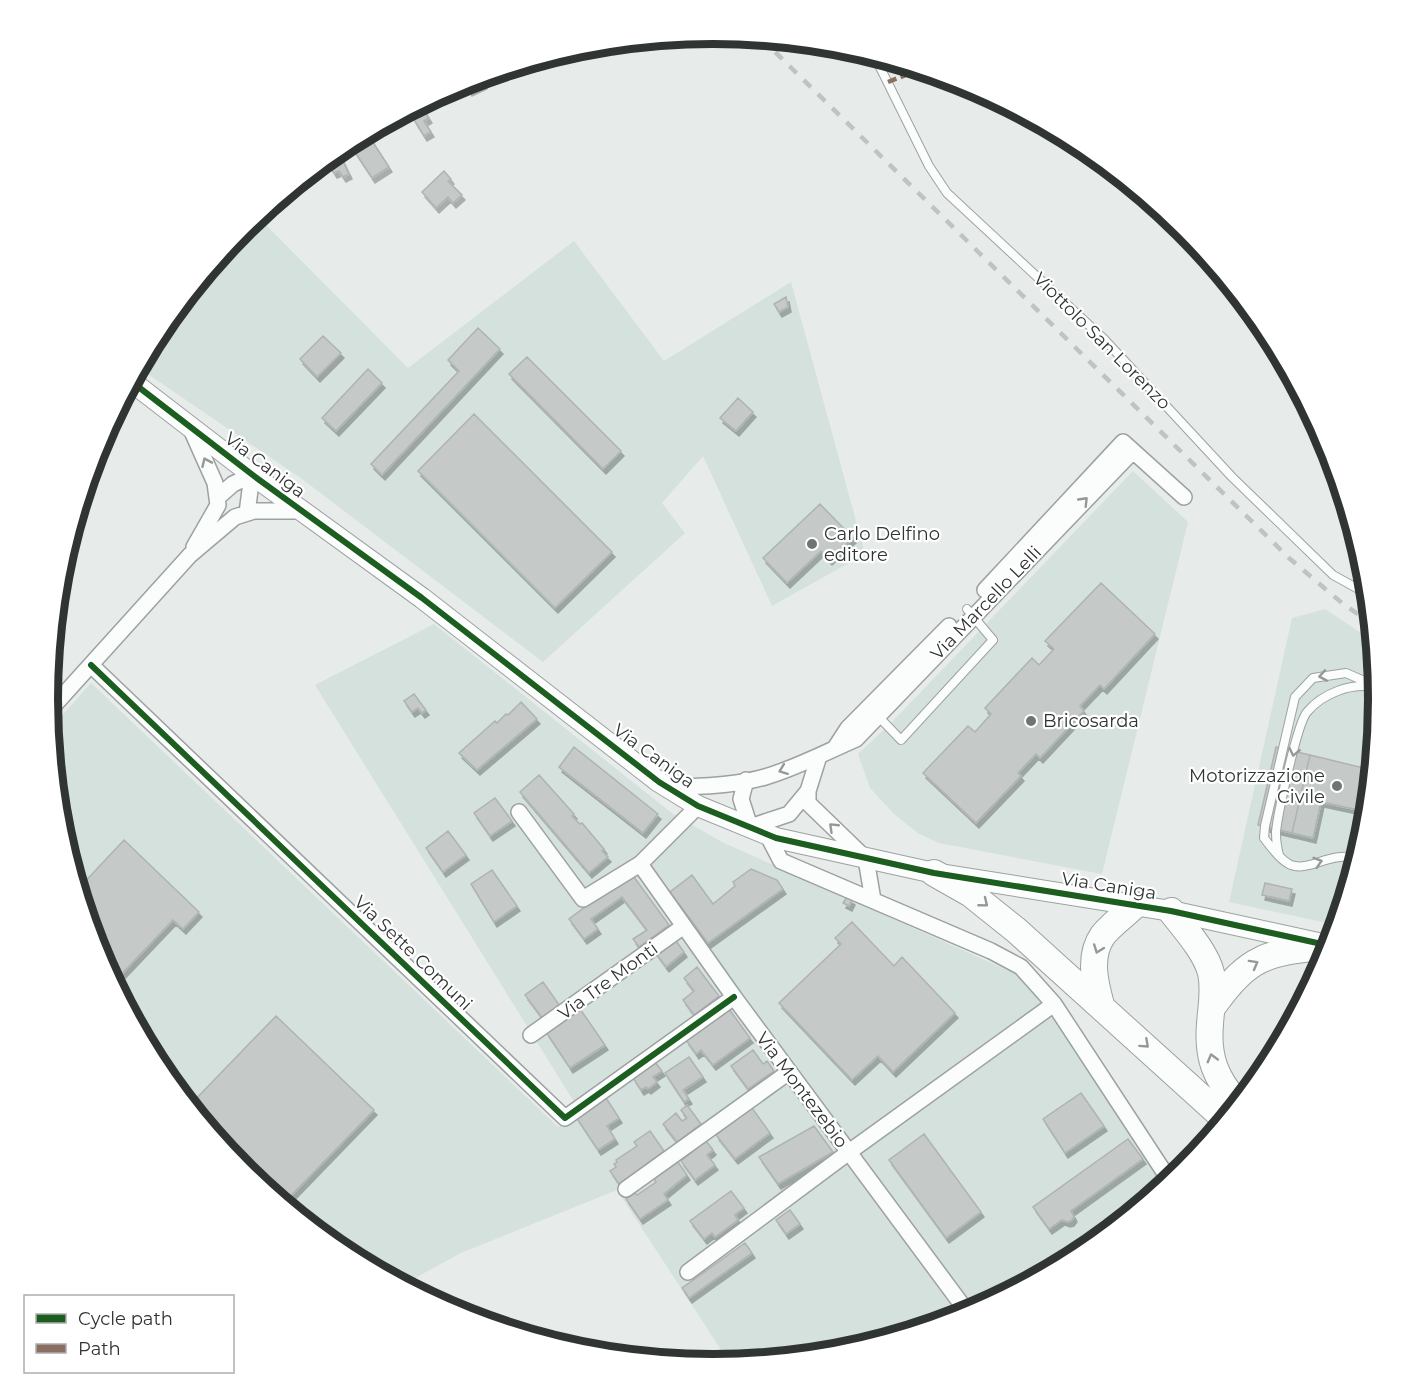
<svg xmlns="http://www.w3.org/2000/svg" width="1427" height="1397" viewBox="0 0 1427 1397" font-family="Montserrat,sans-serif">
	<defs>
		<filter id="shadow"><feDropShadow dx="3" dy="5" stdDeviation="0" flood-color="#0004"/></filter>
	</defs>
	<rect width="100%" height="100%" fill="#e7ecea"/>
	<!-- built -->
	<path fill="#d4e1dc" d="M257,216L408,368L574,241L664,361L791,282L865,554L772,606L703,456L662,503L685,533L543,662L302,479L139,368L160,328L243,228Z
		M1133,471L1188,522L1102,874L939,843L919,834L895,815L870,788L858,754L892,722Z
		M1325,609L1373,641L1379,699L1366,829L1337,925L1229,902L1292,618Z
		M434,624L673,814L722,842L1018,975L1056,1020L1164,1185L1083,1252L968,1313L843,1351L729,1362L617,1190L461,1253L404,1284L343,1252L243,1169L160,1068L99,953L61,828L51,728L91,683L558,1127L581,1113L315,685Z"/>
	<!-- building -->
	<path fill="#c5c9c8" stroke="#afb3b2" stroke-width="1.5" filter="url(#shadow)" d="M481,77L484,84L469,91L465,82Z
		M425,112L429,118L424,121L431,132L424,136L414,120Z
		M367,133L389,167L372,178L349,143Z
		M339,153L349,174L343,177L339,171L334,173L326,160Z
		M444,171L451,179L448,181L462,195L453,203L448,197L436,208L422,192Z
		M786,297L788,307L779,312L774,304Z
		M478,328L500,349L382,475L371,464L459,371L448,360Z
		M323,336L341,353L317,377L300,359Z
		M527,357L621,451L603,469L509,374Z
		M368,369L382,383L336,431L322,418Z
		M738,398L753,412L736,431L720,418Z
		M474,414L612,552L555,608L418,471Z
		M820,504L853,538L829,560L821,551L787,583L763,558Z
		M1101,583L1155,634L1104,689L1100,685L1080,706L1084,711L1040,758L1036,754L1018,773L1021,776L976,823L923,773L968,726L975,732L991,714L985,708L1032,658L1039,665L1054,649L1045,641Z
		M414,694L426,710L422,713L418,708L412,712L404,701Z
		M521,702L537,719L477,770L459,753L495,721L497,723L506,714L508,715Z
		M574,747L658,814L643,833L559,767Z
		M1276,747L1310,755L1292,833L1258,825Z
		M1310,755L1372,770L1368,812L1321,802L1313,838L1292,833Z
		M539,775L574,814L572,816L580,824L582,823L604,849L602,851L608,857L589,873L520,792Z
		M495,798L512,821L490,836L474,813Z
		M448,831L466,855L443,872L426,848Z
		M124,840L199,912L183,929L173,920L114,982L99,953L79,888Z
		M751,869L777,880L783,889L708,943L670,892L692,875L713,904L735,886L733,882Z
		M492,870L517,906L494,922L471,884Z
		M631,873L669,925L639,947L633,939L647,930L622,897L591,919L598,929L584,939L569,919Z
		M1265,883L1292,889L1289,901L1262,895Z
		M847,897L852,900L849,906L843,903Z
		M852,922L894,966L902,957L955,1013L893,1072L878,1056L852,1080L779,1003L841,944L835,938Z
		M674,938L684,952L666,967L655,952Z
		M697,967L719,996L694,1015L683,1000L694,991L684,978Z
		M543,982L560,1006L543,1019L525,995Z
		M580,1009L605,1045L570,1068L546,1032Z
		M729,1009L750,1038L713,1065L701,1050L696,1054L686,1040Z
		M276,1016L374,1110L284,1203L243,1169L190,1105Z
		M753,1050L763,1064L767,1061L774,1071L748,1089L731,1066Z
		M689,1057L703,1077L683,1090L689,1099L684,1102L665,1073Z
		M655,1062L662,1071L653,1077L657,1082L648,1089L646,1087L641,1090L633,1078Z
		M1081,1093L1104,1126L1065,1153L1043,1119Z
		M606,1098L619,1118L607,1126L615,1139L598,1150L576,1117Z
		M687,1105L701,1124L677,1142L663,1124L676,1113L682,1121L687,1118L681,1110Z
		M752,1108L770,1133L735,1159L716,1135Z
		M814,1126L833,1152L778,1184L759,1157Z
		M650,1131L664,1151L619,1184L610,1171L616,1167L614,1164L617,1162L616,1160L637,1146L634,1142Z
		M924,1134L981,1212L946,1238L889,1160Z
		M1128,1139L1143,1159L1071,1211L1074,1217L1071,1221L1067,1222L1062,1220L1049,1229L1033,1207Z
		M706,1141L713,1150L707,1155L715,1165L695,1180L681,1161Z
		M678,1162L687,1175L664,1194L668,1200L640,1219L626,1199L635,1193L637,1195L656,1182L654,1179Z
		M731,1191L744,1208L735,1215L738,1220L715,1237L712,1233L704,1239L690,1221Z
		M790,1210L800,1224L786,1234L776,1220Z
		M745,1243L752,1253L689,1298L682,1288Z
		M950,1312L955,1317L933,1324Z"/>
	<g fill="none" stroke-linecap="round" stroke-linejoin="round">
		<defs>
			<path id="service" d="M874,55L929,166L947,193L1104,339L1232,477L1333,575L1369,595
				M876,714L901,740L993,640L967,609
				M1279,855C1277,848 1276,840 1276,832C1278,813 1297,724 1307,712C1323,693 1351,683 1374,687
				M1357,859C1332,850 1310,872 1291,865C1280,860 1271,847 1264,838L1265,826L1295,697L1313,678L1346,673L1378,687"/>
			<path id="minor" d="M190,427L215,483L218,505L194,547
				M217,498L233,484L252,475L247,513
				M985,590L1123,442L1184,497
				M91,665L565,1118L734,997
				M49,711L190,555L235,517L254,511H302
				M835,748L848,728L949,626
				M819,756L808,791V803L866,859L873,900
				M746,780L741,799L750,827L789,814L808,791
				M668,788C701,786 734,786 765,777C796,768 826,752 856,739L1133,451
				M698,806L640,864L734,997L968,1313
				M519,812L583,899L640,864
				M767,834L781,861L991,951L1021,967L1054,1004L1170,1181
				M531,1035L684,926
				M626,1189L789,1072
				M688,1272L849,1152L1054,1004"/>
			<path id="tertiary" d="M132,382L258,479L422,598L659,782L698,806L776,838L934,873L1171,911L1318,943"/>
			<path id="trunk" d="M934,873L971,894L1016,930L1225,1119
				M1171,911C1184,928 1206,952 1211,973C1215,991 1211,1007 1210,1024C1207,1058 1216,1079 1238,1104
				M1101,1005C1095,983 1088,956 1103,935C1112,924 1125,915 1135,905
				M1214,1005C1251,953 1270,953 1330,946"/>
		</defs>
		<!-- service casing -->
		<use href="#service" stroke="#9da2a0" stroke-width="10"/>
		<!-- minor casing -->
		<use href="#minor" stroke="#9da2a0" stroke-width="18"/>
		<!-- tertiary casing -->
		<use href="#tertiary" stroke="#9da2a0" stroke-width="22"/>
		<!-- trunk casing -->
		<use href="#trunk" stroke="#9da2a0" stroke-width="28"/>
		<!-- service -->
		<use href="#service" stroke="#fbfcfc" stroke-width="8"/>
		<!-- minor -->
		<use href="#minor" stroke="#fbfcfc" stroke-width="15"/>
		<!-- tertiary -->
		<use href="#tertiary" stroke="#fbfcfc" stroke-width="20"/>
		<!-- trunk -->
		<use href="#trunk" stroke="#fbfcfc" stroke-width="26"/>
		<!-- rail -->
		<path stroke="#c2c2c2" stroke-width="4.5" stroke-dasharray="10 10" stroke-linecap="butt" d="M761,38L1289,558L1342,603L1372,624"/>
		<!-- quiet -->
		<path stroke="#8d6e63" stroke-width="4.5" stroke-dasharray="9 4.5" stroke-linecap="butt" d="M888,82L921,69"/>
		<defs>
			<path id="cycleway" d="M132,382L258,479L422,598L659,782L698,806L776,838L934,873L1171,911L1331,946
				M91,665L565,1118L734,997"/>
		</defs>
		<!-- cycleway casing -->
		<use href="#cycleway" stroke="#fff" stroke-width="10"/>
		<!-- cycleway -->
		<use href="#cycleway" stroke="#1b5e20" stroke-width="6"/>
	</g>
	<!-- one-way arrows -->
	<defs><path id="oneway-chevron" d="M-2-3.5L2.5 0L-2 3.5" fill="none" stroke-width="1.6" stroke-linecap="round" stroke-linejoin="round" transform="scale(1.5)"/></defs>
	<g stroke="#969898">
		<use href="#oneway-chevron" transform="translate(206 462) rotate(-114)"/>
		<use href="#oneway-chevron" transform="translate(1084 501) rotate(-46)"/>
		<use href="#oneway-chevron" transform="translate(1323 676) rotate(170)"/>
		<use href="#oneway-chevron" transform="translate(1294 752) rotate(102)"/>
		<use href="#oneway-chevron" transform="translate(783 770) rotate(159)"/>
		<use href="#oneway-chevron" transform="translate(833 827) rotate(-136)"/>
		<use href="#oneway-chevron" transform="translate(1318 862) rotate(-17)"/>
		<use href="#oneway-chevron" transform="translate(984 903) rotate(39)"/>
		<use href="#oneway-chevron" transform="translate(1098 949) rotate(110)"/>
		<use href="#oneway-chevron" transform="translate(1254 964) rotate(-29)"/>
		<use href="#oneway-chevron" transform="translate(1145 1044) rotate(42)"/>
		<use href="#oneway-chevron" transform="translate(1212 1058) rotate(-105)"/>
	</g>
	<!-- markers -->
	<g fill="#707473" stroke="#fff" stroke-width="2">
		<circle cx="812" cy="544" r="6"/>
		<circle cx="1031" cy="721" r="6"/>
		<circle cx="1337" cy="786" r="6"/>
	</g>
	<g text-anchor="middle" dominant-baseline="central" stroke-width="4.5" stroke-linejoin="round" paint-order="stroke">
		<!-- street labels -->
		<g font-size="18" fill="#303433" stroke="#fff">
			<text transform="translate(1102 341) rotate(45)">Viottolo San Lorenzo</text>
			<text transform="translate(265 465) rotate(37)">Via Caniga</text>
			<text transform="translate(986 603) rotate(-46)">Via Marcello Lelli</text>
			<text transform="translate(654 756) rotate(36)">Via Caniga</text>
			<text transform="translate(1109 886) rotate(9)">Via Caniga</text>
			<text transform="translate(413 953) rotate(44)">Via Sette Comuni</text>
			<text transform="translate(608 981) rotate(-36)">Via Tre Monti</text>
			<text transform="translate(802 1090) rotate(53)">Via Montezebio</text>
		</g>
		<!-- poi labels -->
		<g font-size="18" fill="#303433" stroke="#fff" text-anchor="start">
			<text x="824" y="534">Carlo Delfino<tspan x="824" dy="21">editore</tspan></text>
			<text x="1043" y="721">Bricosarda</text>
			<text x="1325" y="776" text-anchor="end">Motorizzazione<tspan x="1325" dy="21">Civile</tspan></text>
		</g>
	</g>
	<!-- crop -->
	<path d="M0 0H1427V1397H0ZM58 699a655 655 0 1 1 1310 0a655 655 0 1 1-1310 0Z" fill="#fff" fill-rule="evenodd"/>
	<path fill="none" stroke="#303433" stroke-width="8" d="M58 699a655 655 0 1 1 1310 0a655 655 0 1 1-1310 0Z"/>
	<!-- legend -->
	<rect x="24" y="1295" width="210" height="78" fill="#ffffff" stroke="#acaead" stroke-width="1.5"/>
	<rect x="36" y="1314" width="30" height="9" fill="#1b5e20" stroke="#acaead" stroke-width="1.5"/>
	<text x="78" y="1325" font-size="18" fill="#303433">Cycle path</text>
	<rect x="36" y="1344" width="30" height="9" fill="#8d6e63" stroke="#acaead" stroke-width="1.5"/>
	<text x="78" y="1355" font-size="18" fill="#303433">Path</text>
</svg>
